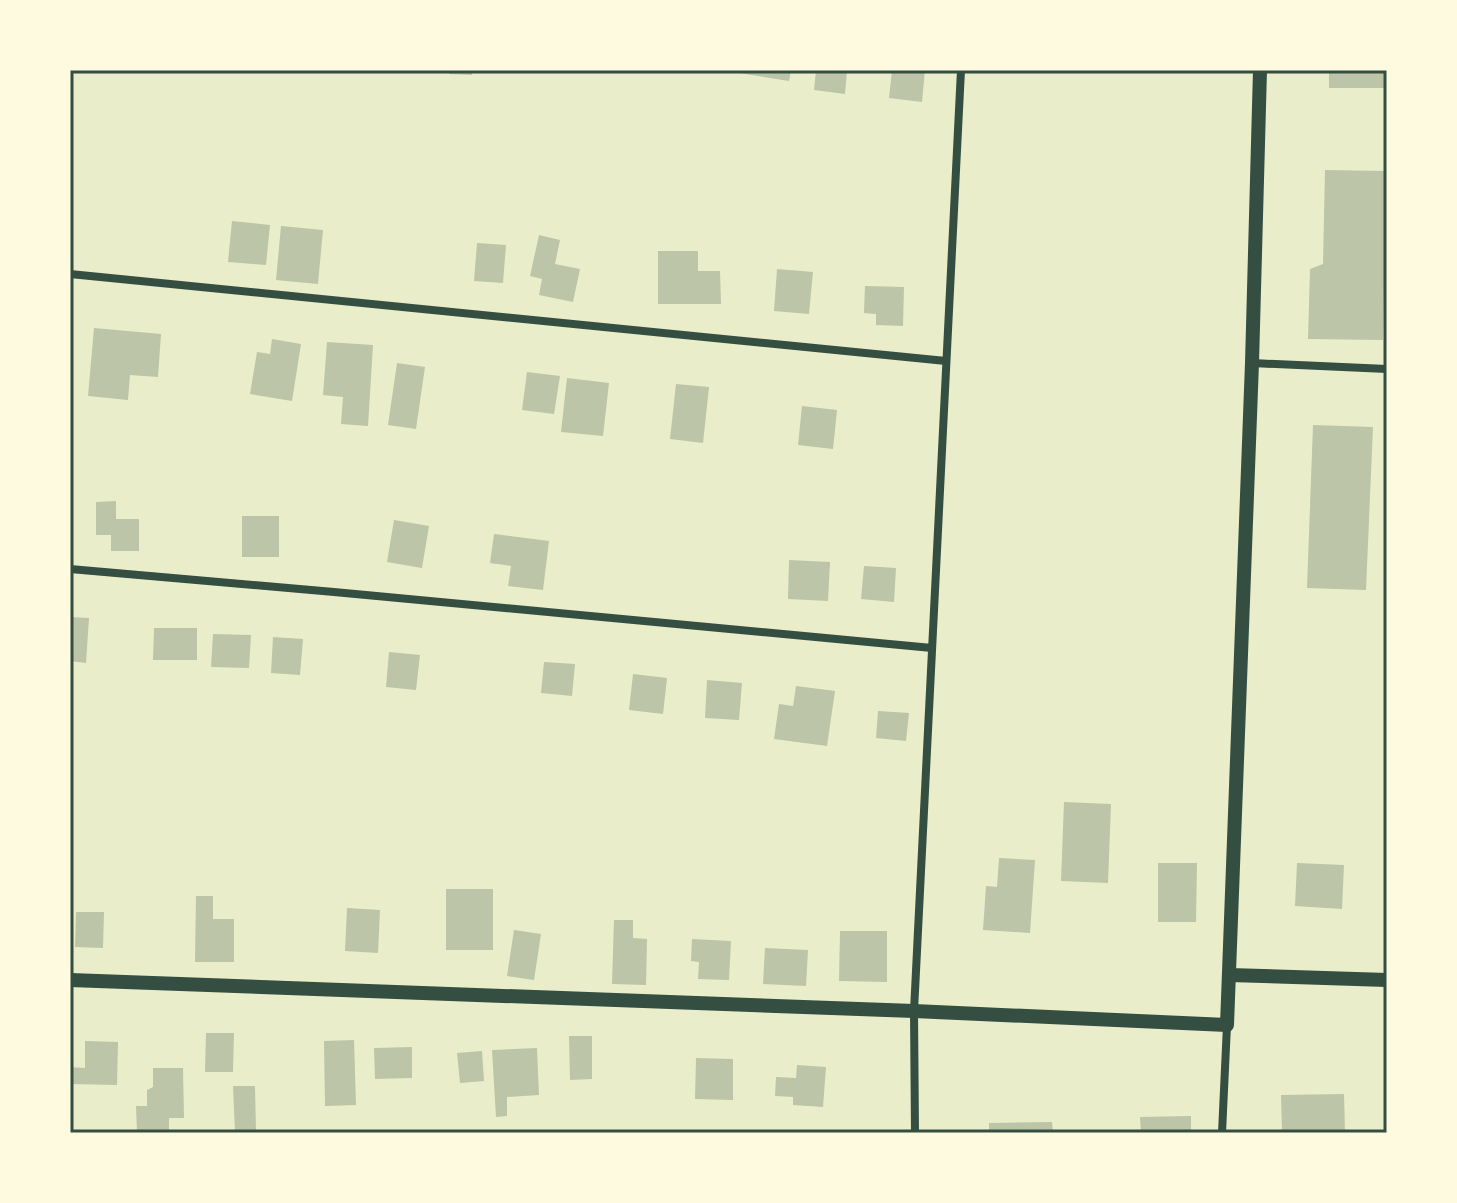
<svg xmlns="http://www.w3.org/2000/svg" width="1457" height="1203" viewBox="0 0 1457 1203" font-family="'Sofia Sans Condensed',sans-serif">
	<rect width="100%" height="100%" fill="#e9edc9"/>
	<!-- building -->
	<path fill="#bcc5a7" d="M449,70H472V75L449,74Z
		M740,70H791L789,81L739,73Z
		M816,70H847L845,94L814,90Z
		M892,70H925L922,102L889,98Z
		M1329,70H1386V88H1329Z
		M1325,170L1386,171L1383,340L1308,339L1310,269L1323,264Z
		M232,221L270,225L266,265L228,262Z
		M281,226L323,230L318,284L276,280Z
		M539,235L560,240L555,264L580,269L573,302L539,295L542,279L530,276Z
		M477,243L506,245L503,283L474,281Z
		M658,251H698V271H720L721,304H658Z
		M777,269L813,272L809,314L774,311Z
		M865,286L904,287L903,326L876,325V314L864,313Z
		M94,328L161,334L158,377L130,375L128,400L88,396Z
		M272,339L301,344L292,401L250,394L257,352L270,354Z
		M327,342L373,345L368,426L341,424L343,397L323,395Z
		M397,363L425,367L416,429L388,425Z
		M527,372L560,376L554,414L522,410Z
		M567,378L609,383L603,436L561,432Z
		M676,384L709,387L703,443L670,439Z
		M802,406L837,410L833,449L798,445Z
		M1313,425L1373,427L1366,590L1307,588Z
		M116,501V519H139V551H111V535H96V502Z
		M242,516H279V557H242Z
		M394,520L429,526L422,568L387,562Z
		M494,534L549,541L543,590L508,586L511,566L490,563Z
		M789,560L830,562L828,601L788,599Z
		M864,566L896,568L894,602L861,599Z
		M70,617L89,618L86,663L70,661Z
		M154,628H197V660H153Z
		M213,634L251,635L249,668L211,667Z
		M273,637L303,639L300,675L271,673Z
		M389,652L420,655L416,690L386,687Z
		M544,662L575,664L572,696L541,693Z
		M633,674L667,678L663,714L629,710Z
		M707,680L742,683L739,720L705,718Z
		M796,686L835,691L827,746L774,739L779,704L793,706Z
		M878,711L909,713L906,741L876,738Z
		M1064,802L1111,804L1108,883L1061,881Z
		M999,858L1035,860L1030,933L983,930L986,886L997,887Z
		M1158,863H1197L1196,922H1158Z
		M1297,863L1344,865L1342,909L1295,906Z
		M446,889H493V950H446Z
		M196,896H213V919H234V962H195Z
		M347,908L380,910L378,953L345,951Z
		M76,912H104L103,948L75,947Z
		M614,920H633V938L647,939L646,985L612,984Z
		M514,930L541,934L534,980L507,976Z
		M840,931H887V982L839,981Z
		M692,939L731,941L729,980L698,979L699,962L691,961Z
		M765,948L808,950L806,986L763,984Z
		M206,1033H234L233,1072H205Z
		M569,1036H592V1079L570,1080Z
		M354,1040L356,1105L325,1106L324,1041Z
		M85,1041L118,1042L117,1085L70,1084V1067L85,1068Z
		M412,1047V1078L375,1079L374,1048Z
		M537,1048L539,1095L507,1097V1116L496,1117L492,1050Z
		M482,1051L484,1081L460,1083L457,1053Z
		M696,1058L733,1059V1100L695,1099Z
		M797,1065L826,1067L823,1107L793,1105V1097L775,1096L776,1077L796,1078Z
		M153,1068H183L184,1118H169V1133H137L136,1106H147V1090L153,1087Z
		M233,1086H255L256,1131L235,1132Z
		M1344,1094L1345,1133H1282L1281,1095Z
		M1191,1116V1133H1141L1140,1117Z
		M1052,1122L1053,1133H989V1123Z"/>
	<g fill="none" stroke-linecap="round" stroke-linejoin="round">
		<!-- minor -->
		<path stroke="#344e41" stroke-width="8" d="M70,274L946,361
			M1252,363L1387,369
			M70,569L334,592L932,648
			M915,1133L914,1011L961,70
			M1222,1133L1227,1025"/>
		<!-- tertiary -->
		<path stroke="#344e41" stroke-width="14" d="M1229,975L1387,980
			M70,980L914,1011L1227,1025L1252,363L1260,70"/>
	</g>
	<!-- border -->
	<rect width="1457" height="1203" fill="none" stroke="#fefae0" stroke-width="144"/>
	<rect x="72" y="72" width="1313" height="1059" fill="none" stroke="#344e41" stroke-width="3"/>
</svg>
